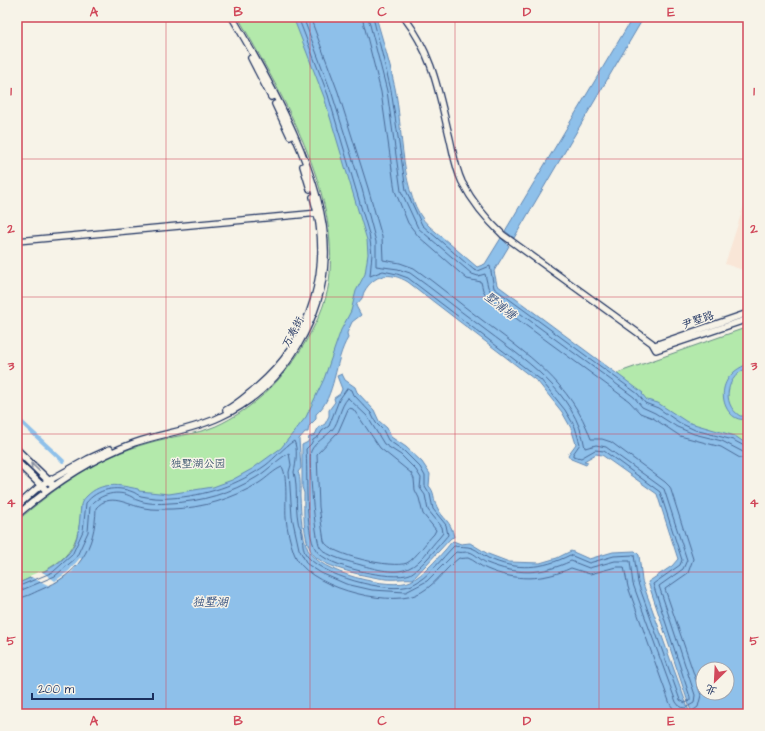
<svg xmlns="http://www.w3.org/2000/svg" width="765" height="731" font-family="'Architects Daughter','LXGW WenKai TC',sans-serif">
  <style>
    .built { fill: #f9e6d7 }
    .green { fill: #b3e9ab; stroke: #678c84 }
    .water { fill: #8ec0ea; stroke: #6086b2; fill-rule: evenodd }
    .pier { fill: #f7f3e8 }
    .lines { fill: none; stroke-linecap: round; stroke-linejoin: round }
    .shore { stroke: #496996; stroke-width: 1 }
    .canal { stroke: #8ec0ea; stroke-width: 4 }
    .tertiary-casing { stroke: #1b2f5e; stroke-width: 8 }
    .secondary-casing { stroke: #1b2f5e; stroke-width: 9 }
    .tertiary { stroke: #f7f3e8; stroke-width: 5.5 }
    .secondary { stroke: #f7f3e8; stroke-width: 6 }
    .oneway { stroke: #8991a3 }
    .grid { fill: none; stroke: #d1495b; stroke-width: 1; stroke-opacity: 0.55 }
    .labels { text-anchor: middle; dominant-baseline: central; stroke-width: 3; stroke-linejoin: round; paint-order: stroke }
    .street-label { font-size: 11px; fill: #1b2f5e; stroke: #f7f3e8 }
    .park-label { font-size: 11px; fill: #39546d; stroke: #f7f3e8 }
    .water-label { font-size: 12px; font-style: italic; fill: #385381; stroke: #f7f3e8 }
    .neatline { fill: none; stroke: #d1495b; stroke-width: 1.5 }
    .grid-label { font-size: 13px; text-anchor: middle; font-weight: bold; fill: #d1495b }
  </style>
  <rect width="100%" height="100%" fill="#f7f3e8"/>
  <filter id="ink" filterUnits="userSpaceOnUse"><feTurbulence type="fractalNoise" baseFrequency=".025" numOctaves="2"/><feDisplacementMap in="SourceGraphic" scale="8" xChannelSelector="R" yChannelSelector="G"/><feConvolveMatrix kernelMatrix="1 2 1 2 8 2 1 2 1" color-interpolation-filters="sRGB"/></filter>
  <g filter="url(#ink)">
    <path class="built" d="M748,193V283L743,270L725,264Z"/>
    <path class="green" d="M238,17H310L377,262L358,293L326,377L303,425L274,456L232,483L205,492L81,505C80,558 59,564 17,584V521C56,487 98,457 148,443C171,436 195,435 216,426C253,409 282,381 303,346C315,326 326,305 329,282C341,191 281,94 238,17Z
      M748,327V454L677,425L627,385L617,373Z"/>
    <path class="water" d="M293,17H376C383,41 390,64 395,88C403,126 400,199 429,226L477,267L485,264L501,238L509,246L494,271L497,285L643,393L642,394L647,400L658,403L687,422L735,436L748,445V714H692L648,582L672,566L678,559L657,494L602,455L596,454L584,461L588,462L586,465L571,459L568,455L576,444L571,428L562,412L538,382L408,282C390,271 374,274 364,292C363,294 363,297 362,298C360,302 357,302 356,306L361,315L352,322L347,333L348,338C334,360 336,398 316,414V419L309,426L308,432H305L299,439L301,468L298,472C301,479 300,488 300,496C301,513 301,534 308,550C318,572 391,591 411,581C424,574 435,561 445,550C448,547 449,544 453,541L461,544L470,543L488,554L509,562L540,563L557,558L571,551L589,559L613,552L635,551L639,555L642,581L690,714H17V584C36,575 55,569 69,553C80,539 79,523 81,506C81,502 84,499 87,496C102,481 119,485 138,489L139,491L169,494L213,487L232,480L252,469L281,448L306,417L324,379L341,330L351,311L356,291L365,274L368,254L367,240L324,97ZM703,669H727V693H703Z
      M633,17H644L514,238L505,231Z
      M748,364V368C727,375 720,403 740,416H748V418C727,428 705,380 748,364Z
      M342,374L345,380L355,387L357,392L374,410L379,421L387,428L391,437L406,447L422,462L430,474L429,486C435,492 433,499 437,507C443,520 451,520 454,537L451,538L413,579C406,578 395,580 386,579C369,577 322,568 312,553C302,536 304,511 304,493L302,487V445L308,442L309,437L315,435L318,428L325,424L329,416V410L335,402L334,398L340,394L342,389L337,376Z"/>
    <path class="pier" d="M80,558L82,559L72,572L50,586L29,576L41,571L55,581L69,571Z"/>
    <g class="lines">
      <path class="shore" d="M310,17L338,92L368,188L382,237L383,260L400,263L414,268C437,284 459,303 482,320C526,353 572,384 591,439H602L611,442L665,482L670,487L693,559L688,573L665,589L701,695L698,707L688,714
        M362,17L381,92L395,191L408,223L419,237L467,279L481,282L483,290L487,297L629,401L640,413L653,418L680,436L721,447L740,458L748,459
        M368,17L387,91L401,191L418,228L472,274L478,276L485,274L488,287L491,292L634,397L642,407L655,413L677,427L694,434L722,441L743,452L748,453
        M373,17L391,90L406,190L422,225L474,270L478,271L490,266L494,288L638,394L645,403L658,408L680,423L695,430L733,440L748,448
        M348,388L352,390L354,395L371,413L376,423L383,430L388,440L404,451L420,467L425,476V486L430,494L433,509L446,525L448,535C441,543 419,570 410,574C393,581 326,567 316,550C304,531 308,473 306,449L311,444L313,440L319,436L322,431L329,426L339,400Z
        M348,398L367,416L384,444L401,455L416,470L421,478L420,488L425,495L428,510L442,527L443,533L439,538C430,547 421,563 409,568C396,575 375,569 361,565C351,562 326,557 320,547C315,540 308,458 311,451C315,442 326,437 332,430C340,421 339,408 348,398Z
        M349,408L353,409L361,420L380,448L411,473L414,479L415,490L419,498L423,514L436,530L434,534C426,542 416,558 407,563C393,569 329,555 324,541L319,507L317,454L338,432Z
        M17,587L53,572L72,555L83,531L86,503C97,489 116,485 133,492C136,493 137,495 141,496C151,498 161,499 171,498C205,496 238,485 266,465C275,458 284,447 294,441C298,448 296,464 294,472C298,488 295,505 298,521C298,525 301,528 302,532C303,539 302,546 305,553C317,575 390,595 412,585C429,577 441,559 454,546C460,547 467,546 472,548C478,550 482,555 488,558C516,571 543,569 570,555L589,563L614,556L634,555L638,583L680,700L685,703L690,701V697L653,584L680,565L682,560L660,492L604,451L595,450L581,458L573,456V454L580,444L575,427L565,410L541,380L408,278L397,274L383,271L370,276L372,254L369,234L328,95L298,17
        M17,592L55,576L76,558L88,532L90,506C100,494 118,489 132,497C134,498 135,500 137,500C147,504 159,504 170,503C201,502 231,493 257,477C268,470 278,459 289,453L291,465L289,472L292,517L299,549L307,564L321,573L346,584L372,590L406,592L427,581L456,552C461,553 464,552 469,552C475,553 481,561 487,563C517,575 541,575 571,561L589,568L615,561H630L633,584L676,702L680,707L685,708L694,703L695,695L659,586L683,569L687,560L664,489L606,447L596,445L585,448C576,391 522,358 479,325C456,308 434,290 410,273L398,269L376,266V242L362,189L332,94L303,17
        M17,598C25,598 33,593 40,590C79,574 95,549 96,508C110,492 127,505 144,508C153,510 163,509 172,509C203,508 232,499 259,483C267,478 274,470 282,467C288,476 285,506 286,518C287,529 290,542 294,553C304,586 386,607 415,595C434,588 443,570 459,558C461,559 465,558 468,558C474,560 481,567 487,569C515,581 543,581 571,568L590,574L616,567H624L628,587L670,704L675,711L682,714"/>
      <path class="canal" d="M17,418L63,461"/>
      <defs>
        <path id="tertiary" d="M404,17C433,55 438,90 449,135C453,151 455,167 462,182C473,203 486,219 503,235L652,343L656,350L748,319
          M251,58L271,97
          M275,104L290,136
          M303,166L310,189
          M17,241L319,213
          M655,345L748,313
          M226,410C238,404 247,395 257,387C312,340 334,266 313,197
          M17,506L41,485L88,459L110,449
          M17,515C52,485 90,459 134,443C163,433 193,430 220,417C253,402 280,376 298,345C314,318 324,288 325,257C328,183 269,80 232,17"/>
        <path id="secondary" d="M17,450L53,485
          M17,462L46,490"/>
      </defs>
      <use href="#tertiary" class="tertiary-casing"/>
      <use href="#secondary" class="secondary-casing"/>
      <use href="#tertiary" class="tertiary"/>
      <use href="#secondary" class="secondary"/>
    </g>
    <defs><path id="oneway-shaft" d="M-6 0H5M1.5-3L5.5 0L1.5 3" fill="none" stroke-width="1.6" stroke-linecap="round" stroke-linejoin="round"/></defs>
    <use class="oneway" href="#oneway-shaft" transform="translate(35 467) rotate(-136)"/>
  </g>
  <path class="grid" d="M166,17V714M310,17V714M455,17V714M599,17V714M17,159H748M17,297H748M17,434H748M17,572H748"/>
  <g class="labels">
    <g class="street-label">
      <text transform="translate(698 320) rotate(-19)">尹墅路</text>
      <text transform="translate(293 332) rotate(-62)">万寿街</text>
    </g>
    <g class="park-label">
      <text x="198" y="463">独墅湖公园</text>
    </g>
    <g class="water-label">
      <text transform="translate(500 306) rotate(38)">墅浦塘</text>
      <text x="210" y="602">独墅湖</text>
    </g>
  </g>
  <rect width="765" height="731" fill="none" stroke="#f7f3e8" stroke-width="44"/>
  <g transform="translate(715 681) rotate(204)"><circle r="19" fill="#f7f3e8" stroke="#9fa5b1"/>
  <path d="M0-3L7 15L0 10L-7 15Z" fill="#d1495b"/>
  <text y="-6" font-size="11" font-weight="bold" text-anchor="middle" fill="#1b2f5e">北</text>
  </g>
  <path d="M32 693v6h121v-6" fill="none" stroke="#1b2f5e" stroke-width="2"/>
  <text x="38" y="693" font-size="12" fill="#1b2f5e" stroke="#f7f3e8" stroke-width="3" paint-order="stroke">200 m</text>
  <rect x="22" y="22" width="721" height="687" class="neatline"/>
  <g class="grid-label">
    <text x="94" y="16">A</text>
    <text x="238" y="16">B</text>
    <text x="382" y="16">C</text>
    <text x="527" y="16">D</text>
    <text x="671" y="16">E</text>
    <text x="11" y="95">1</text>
    <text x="754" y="95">1</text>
    <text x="11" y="233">2</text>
    <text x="754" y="233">2</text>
    <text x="11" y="370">3</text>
    <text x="754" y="370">3</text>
    <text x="11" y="507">4</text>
    <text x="754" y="507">4</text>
    <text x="11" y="645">5</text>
    <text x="754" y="645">5</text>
    <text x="94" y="725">A</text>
    <text x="238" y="725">B</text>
    <text x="382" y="725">C</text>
    <text x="527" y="725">D</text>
    <text x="671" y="725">E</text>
  </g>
</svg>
